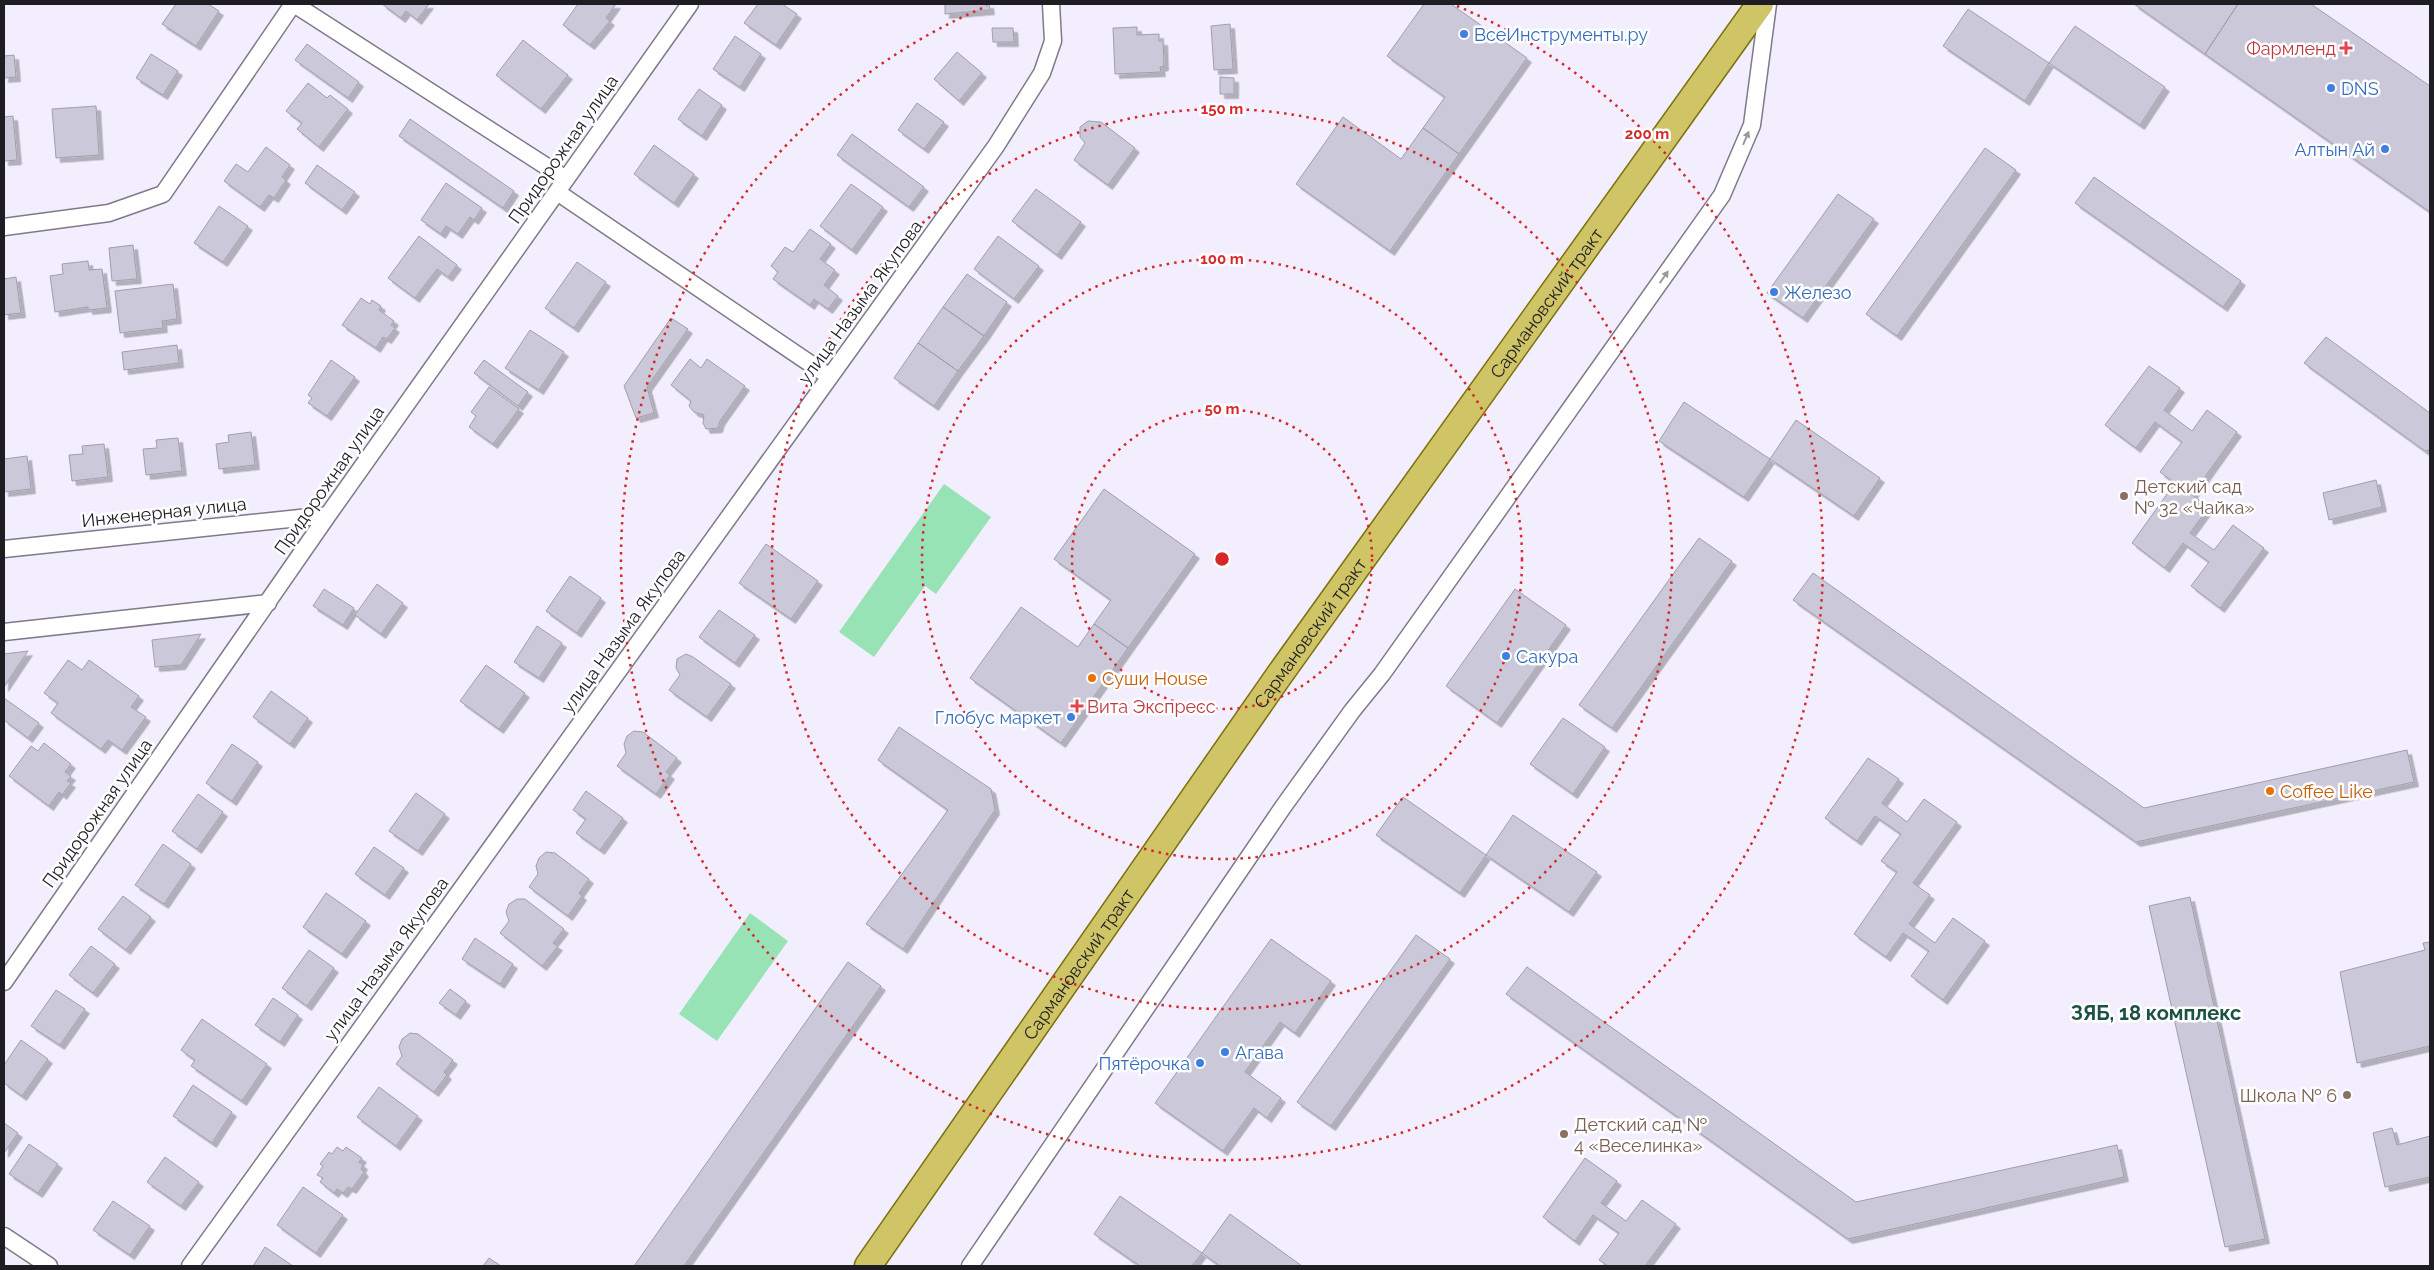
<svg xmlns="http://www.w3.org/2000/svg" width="2434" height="1270" font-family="Raleway,sans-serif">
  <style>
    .green { fill: #98e3b5 }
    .building { fill: #cbc9d9; stroke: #a09ead; filter: url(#shadow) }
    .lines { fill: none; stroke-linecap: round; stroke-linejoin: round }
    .minor-casing { stroke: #7e7a88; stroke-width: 19 }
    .primary-casing { stroke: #7c700c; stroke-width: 29 }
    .minor { stroke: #fff; stroke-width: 16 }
    .primary { stroke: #cfc466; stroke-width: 26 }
    .oneway { fill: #9a999c }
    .ring { fill: none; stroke: #d62828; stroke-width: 2.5; stroke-dasharray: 2.5 5 }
    .shop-dot { fill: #3f7fe0; stroke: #fefefe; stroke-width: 2 }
    .health-dot { fill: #e0444e; stroke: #fefefe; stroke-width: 2 }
    .education-dot { fill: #8d6e63; stroke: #fefefe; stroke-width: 2 }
    .food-dot { fill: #e8710a; stroke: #fefefe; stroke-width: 2 }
    .labels { text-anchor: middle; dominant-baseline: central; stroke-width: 5; stroke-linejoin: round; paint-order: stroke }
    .shop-label { font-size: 18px; fill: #366cbe; stroke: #fefefe; text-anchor: start }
    .health-label { font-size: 18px; fill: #be3a42; stroke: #fefefe; text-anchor: end }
    .street-label { font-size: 18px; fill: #1e1d23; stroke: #fefefe }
    .education-label { font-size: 18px; fill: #785e54; stroke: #fefefe; text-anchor: start }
    .food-label { font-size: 18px; fill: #c56008; stroke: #fefefe; text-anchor: start }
    .quarter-label { font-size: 20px; font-weight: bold; fill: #1d5143; stroke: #fefefe }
    .centre { fill: #d62828; stroke: #fefefe; stroke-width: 2.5 }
    .ring-label { font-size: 15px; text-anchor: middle; font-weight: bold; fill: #d62828; stroke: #fefefe; stroke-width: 5; stroke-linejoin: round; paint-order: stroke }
  </style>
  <defs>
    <filter id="shadow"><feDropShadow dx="4.5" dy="4.5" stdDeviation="0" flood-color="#0004"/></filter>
  </defs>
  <rect width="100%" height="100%" fill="#f2eefe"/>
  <path class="green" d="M944,484L991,517L936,594L925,586L874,657L839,632Z
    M750,913L788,941L717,1041L679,1014Z"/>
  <path class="building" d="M176,4H208L219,11L196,46L162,24Z
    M382,4H429L417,20L406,11L401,18Z
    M578,4H616L606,18L610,21L590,45L563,25Z
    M758,4H782L797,14L776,45L744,23Z
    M945,4H989L990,10L945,14Z
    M1424,4H1451L1527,58L1459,154L1423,128L1445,97L1387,56Z
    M2134,4H2238L2205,54Z
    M2238,4H2311L2430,86V212L2205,54Z
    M1968,9L2049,63L2025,101L1943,46Z
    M1230,24L1233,69L1214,70L1211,26Z
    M2075,26L2165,87L2140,125L2049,63Z
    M1137,27V35L1159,34V41H1163L1164,66L1160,67L1161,72L1115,74L1113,28Z
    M992,28H1013L1014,42H993Z
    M735,36L761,54L740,87L713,69Z
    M523,40L568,75L541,109L496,75Z
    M307,44L359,82L348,98L295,60Z
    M957,52L982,73L959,101L934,79Z
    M151,54L178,71L163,95L136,78Z
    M14,55L16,77L4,78V56Z
    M1220,77L1234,78V94H1220Z
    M308,83L327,98L330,95L348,109L319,147L297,129L302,123L286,111Z
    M699,89L722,105L702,136L678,119Z
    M917,103L944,122L924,149L898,130Z
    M96,106L99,155L56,158L52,109Z
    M13,116L17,160L4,161V117Z
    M1343,117L1401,159L1423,128L1459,154L1390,251L1296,184Z
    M410,119L514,191L503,208L399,136Z
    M1088,121L1101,122L1135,148L1108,185L1074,160L1085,143L1080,137V127Z
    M852,134L924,187L909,207L837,155Z
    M654,145L694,174L674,203L634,174Z
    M266,147L290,165L282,177L286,180L274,198L269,195L260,207L224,181L236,164L248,172Z
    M1985,148L2016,170L1897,336L1866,314Z
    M317,165L355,192L342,210L305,183Z
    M2094,177L2241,281L2223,307L2075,203Z
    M446,183L482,208L474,220L470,217L458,234L446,226L441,234L421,220Z
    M851,184L883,207L852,250L820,226Z
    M1036,189L1081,222L1057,255L1012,221Z
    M1838,194L1874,219L1803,318L1767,293Z
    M219,206L248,226L223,262L194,243Z
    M810,229L831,244L820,259L835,270L824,285L838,296L828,309L814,299L810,305L773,279L778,272L771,266L785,247L793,252Z
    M419,236L457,265L448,277L437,269L415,298L388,278Z
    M998,236L1039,266L1014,299L974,269Z
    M133,245L137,279L112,281L109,248Z
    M88,261L89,270L102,269L107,308L88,310V307L55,312L50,276L63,274L62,264Z
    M577,262L606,282L574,328L545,308Z
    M967,274L1007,302L984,336L943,307Z
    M16,277L21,313L4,315V279Z
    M173,284L177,319L162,321L163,328L120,333L115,291Z
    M361,298L370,304L372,300L381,306L379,310L394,321L391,325L395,328L387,339L383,337L376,348L342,325Z
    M943,307L984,336L958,371L918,343Z
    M671,318L688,329L647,387L654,413L636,418L624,386Z
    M530,330L564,352L539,390L505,368Z
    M2326,337L2430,413V450L2425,451L2304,363Z
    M918,343L958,371L934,406L894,378Z
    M177,345L179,363L124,370L122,352Z
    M690,359L701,368L707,359L745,386L720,421L718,428L706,429L703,423L704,415L694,412L689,406L691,401L671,385Z
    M331,360L355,377L327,416L308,403L312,398L308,395Z
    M484,360L528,392L518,406L474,373Z
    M2149,366L2180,388L2164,410L2192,431L2207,410L2237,432L2192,495L2209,507L2190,533L2214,550L2233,525L2264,548L2220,608L2191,586L2209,562L2183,543L2165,568L2132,543L2175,483L2160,472L2182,442L2155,422L2136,448L2105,425Z
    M489,387L519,409L493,444L469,427L476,416L471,412Z
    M1684,402L1770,459L1744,497L1659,441Z
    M1796,420L1880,478L1854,516L1770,459Z
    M251,432L255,465L219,469L216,444L229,442L228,435Z
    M178,438L182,471L146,475L143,449L157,448L156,440Z
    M104,444L108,477L72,481L69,455L83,454L82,446Z
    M27,456L31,489L4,492V459Z
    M2376,480L2382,507L2329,520L2323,493Z
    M1104,489L1195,554L1128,648L1094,624L1111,600L1054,559Z
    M1699,538L1732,561L1612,728L1579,705Z
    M766,544L818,581L791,619L739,583Z
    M1813,573L2144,808L2407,750L2414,782L2136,842L1793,600Z
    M570,576L601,598L577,633L546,611Z
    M377,584L403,603L381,634L355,615Z
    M324,589L354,608L343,625L313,606Z
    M1515,589L1566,625L1497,723L1446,686Z
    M1021,607L1078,647L1094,624L1128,648L1061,743L970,678Z
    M719,610L755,635L735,663L699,637Z
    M537,626L562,643L539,678L514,662Z
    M201,634L181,665L155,667L152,640Z
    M28,651L4,687V654Z
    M686,654L693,657L731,684L707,717L669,690L680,675L676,668L677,659Z
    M68,660L82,670L89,660L139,696L131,707L146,717L122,750L108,740L101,749L51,713L58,703L44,693Z
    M486,665L525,693L499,729L460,701Z
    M271,691L308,718L290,744L253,717Z
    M4,698L39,723L28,738L4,720Z
    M1563,718L1605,747L1573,794L1530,764Z
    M899,727L991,789L995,810L903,949L866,924L948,810L878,760Z
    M634,731L643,732L677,758L666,772L670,775L656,794L617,766L626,753L624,744L627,736Z
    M44,743L71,764L65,772L71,776L67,781L71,783L62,795L59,792L49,806L9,776L31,746L38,751Z
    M232,744L258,762L232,801L206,783Z
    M1868,758L1899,779L1882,803L1907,822L1924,799L1957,822L1913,883L1930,895L1909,924L1935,943L1953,918L1985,941L1943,1000L1911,976L1929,951L1903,933L1886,957L1854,934L1897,872L1881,861L1901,834L1875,816L1857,841L1825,818Z
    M586,791L623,818L600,850L576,833L586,819L573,810Z
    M416,793L445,814L418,851L389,831Z
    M198,794L223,812L197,849L172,831Z
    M1403,797L1486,855L1460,893L1376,835Z
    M1513,815L1597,872L1569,912L1486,855Z
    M163,844L191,864L164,904L135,885Z
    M374,847L404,868L385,895L355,874Z
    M546,852L555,853L589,879L579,893L582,896L568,916L529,887L538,874L536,866L539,858Z
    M326,893L366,921L342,954L303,927Z
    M123,896L151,917L126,950L98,929Z
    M2190,897L2265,1239L2225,1247L2149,906Z
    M517,899H525L564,929L553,943L558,946L542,966L500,933L509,921L506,912L509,904Z
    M1416,935L1450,959L1331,1126L1297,1102Z
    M475,938L513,964L500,984L462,959Z
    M1271,939L1331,981L1295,1033L1280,1022L1245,1072L1281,1098L1267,1118L1254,1108L1223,1151L1155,1103Z
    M2430,942V1046L2357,1063L2340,972L2425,950L2423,943Z
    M91,946L115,964L93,993L69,975Z
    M309,950L334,968L307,1006L282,988Z
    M848,962L881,986L684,1266H634Z
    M1527,967L1856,1202L2117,1145L2124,1177L1848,1239L1506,994Z
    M450,989L466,1001L456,1015L439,1003Z
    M56,990L85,1009L60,1045L31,1026Z
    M273,998L298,1015L280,1042L255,1025Z
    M202,1019L267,1064L242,1101L191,1066L195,1060L181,1050Z
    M410,1033L418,1034L453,1060L444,1072L447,1075L434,1092L396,1064L402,1056L399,1047L402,1039Z
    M21,1040L48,1059L22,1096L4,1083V1065Z
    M193,1085L232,1112L212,1143L173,1116Z
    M379,1087L418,1116L396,1146L357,1117Z
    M4,1123L18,1133L4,1153Z
    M2392,1128L2397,1145L2430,1136V1177L2385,1187L2373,1133Z
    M29,1144L58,1164L38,1193L9,1174Z
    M337,1147L343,1151L346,1147L362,1158L359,1162L363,1165L361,1169L364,1172L352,1189L348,1187L343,1193L337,1189L334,1193L320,1182L323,1178L317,1175L323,1166L320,1164L329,1152L332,1154Z
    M165,1157L199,1182L181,1206L147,1182Z
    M1585,1158L1617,1181L1601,1203L1626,1221L1642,1200L1676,1224L1645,1266H1608L1599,1260L1619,1233L1593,1215L1575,1241L1543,1217Z
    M303,1187L343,1215L316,1253L277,1225Z
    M1120,1196L1202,1253L1192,1266H1140L1094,1234Z
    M113,1201L150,1226L130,1255L93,1230Z
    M1230,1214L1302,1266H1220L1202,1253Z
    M265,1247L293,1266H253Z
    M489,1258L501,1266H483Z"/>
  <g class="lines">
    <defs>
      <path id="minor" d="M294,4L566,179
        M557,192L830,377
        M4,227L109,213L163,194L293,4
        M4,549L328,515
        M4,632L268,603
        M4,982L328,515L690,4
        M4,1236L49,1266
        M190,1266L996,146L1042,73L1053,41L1051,4
        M970,1266L1283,807L1352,711L1382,674L1722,195L1752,125L1768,4"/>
      <g id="primary">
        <path id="s1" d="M868,1266L1280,674L1760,4"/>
      </g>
    </defs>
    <use href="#minor" class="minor-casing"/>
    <use href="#primary" class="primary-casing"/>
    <use href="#minor" class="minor"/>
    <use href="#primary" class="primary"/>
  </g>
  <defs><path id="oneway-solid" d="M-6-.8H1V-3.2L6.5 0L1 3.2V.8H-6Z" transform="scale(1.25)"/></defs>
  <g class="oneway">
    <use href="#oneway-solid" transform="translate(1746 138) rotate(-67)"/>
    <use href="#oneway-solid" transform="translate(1664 277) rotate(-55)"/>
  </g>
  <g class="ring">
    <circle cx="1222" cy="559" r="150"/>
    <circle cx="1222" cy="559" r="300"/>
    <circle cx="1222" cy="559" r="450"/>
    <path d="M1457 6A601 601 0 1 1 987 6"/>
  </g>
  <g class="shop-dot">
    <circle cx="1464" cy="34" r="5"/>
    <circle cx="2331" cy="88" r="5"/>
    <circle cx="2385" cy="149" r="5"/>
    <circle cx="1774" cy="292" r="5"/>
    <circle cx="1506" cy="656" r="5"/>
    <circle cx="1071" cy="717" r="5"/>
    <circle cx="1225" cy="1052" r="5"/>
    <circle cx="1200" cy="1063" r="5"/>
  </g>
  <g class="health-dot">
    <path d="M2343.5 40.5h5v5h5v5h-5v5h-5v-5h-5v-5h5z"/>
    <path d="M1074.5 698.5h5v5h5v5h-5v5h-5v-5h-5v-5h5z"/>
  </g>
  <g class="education-dot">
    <circle cx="2124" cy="496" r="5"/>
    <circle cx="2347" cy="1095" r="5"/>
    <circle cx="1564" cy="1134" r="5"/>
  </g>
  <g class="food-dot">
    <circle cx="1092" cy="678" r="5"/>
    <circle cx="2270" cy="791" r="5"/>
  </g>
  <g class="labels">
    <g class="shop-label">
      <text x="1474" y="34">ВсеИнструменты.ру</text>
      <text x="2341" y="88">DNS</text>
      <text x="2375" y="149" text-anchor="end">Алтын Ай</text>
      <text x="1784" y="292">Железо</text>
      <text x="1516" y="656">Сакура</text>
      <text x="1061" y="717" text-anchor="end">Глобус маркет</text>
      <text x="1235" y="1052">Агава</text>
      <text x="1190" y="1063" text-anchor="end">Пятёрочка</text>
    </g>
    <g class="health-label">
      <text x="2336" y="48">Фармленд</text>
      <text x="1087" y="706" text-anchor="start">Вита Экспресс</text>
    </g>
    <g class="street-label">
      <text transform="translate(563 149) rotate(-55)">Придорожная улица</text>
      <text transform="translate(860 302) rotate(-54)">улица Назыма Якупова</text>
      <text stroke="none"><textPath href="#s1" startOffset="1178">Сармановский тракт</textPath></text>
      <text transform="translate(329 480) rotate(-55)">Придорожная улица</text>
      <text transform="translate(164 512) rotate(-6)">Инженерная улица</text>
      <text transform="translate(623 631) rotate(-54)">улица Назыма Якупова</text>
      <text stroke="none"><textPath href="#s1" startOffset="772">Сармановский тракт</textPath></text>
      <text transform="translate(97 813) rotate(-55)">Придорожная улица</text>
      <text transform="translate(386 959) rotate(-54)">улица Назыма Якупова</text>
      <text stroke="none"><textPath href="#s1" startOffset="368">Сармановский тракт</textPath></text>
    </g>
    <g class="education-label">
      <text x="2134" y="486">Детский сад<tspan x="2134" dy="21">№ 32 «Чайка»</tspan></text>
      <text x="2337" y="1095" text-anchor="end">Школа № 6</text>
      <text x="1574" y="1124">Детский сад №<tspan x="1574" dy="21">4 «Веселинка»</tspan></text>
    </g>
    <g class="food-label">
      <text x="1102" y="678">Суши House</text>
      <text x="2280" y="791">Coffee Like</text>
    </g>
    <g class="quarter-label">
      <text x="2156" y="1013">ЗЯБ, 18 комплекс</text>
    </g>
  </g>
  <circle cx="1222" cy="559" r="8" class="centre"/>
  <g class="ring-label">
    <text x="1222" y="114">150 m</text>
    <text x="1647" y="139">200 m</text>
    <text x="1222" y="264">100 m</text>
    <text x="1222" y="414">50 m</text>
  </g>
  <rect width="2434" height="1270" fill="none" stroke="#1e1d23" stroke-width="10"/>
</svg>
